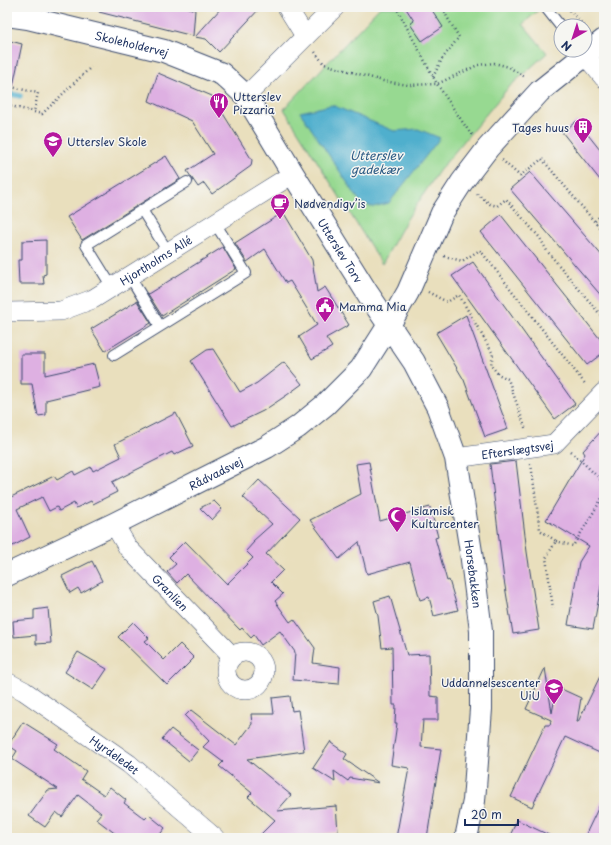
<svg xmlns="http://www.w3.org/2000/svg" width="611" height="845" font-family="'Playpen Sans',sans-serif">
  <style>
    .green { fill: #97d991; stroke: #598478 }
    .water { fill: #4fafcd; stroke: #356f96 }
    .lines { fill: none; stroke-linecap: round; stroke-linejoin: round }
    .stream { stroke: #4fafcd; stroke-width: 5.5 }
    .building { fill: #deb0e2 }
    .service-casing { stroke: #3a496c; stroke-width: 12 }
    .minor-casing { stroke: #3a496c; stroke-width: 20 }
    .tertiary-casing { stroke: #3a496c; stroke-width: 24 }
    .path { stroke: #3a496c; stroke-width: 2.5; stroke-dasharray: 1 3; stroke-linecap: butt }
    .service { stroke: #fff; stroke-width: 10 }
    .minor { stroke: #fff; stroke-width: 19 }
    .tertiary { stroke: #fff; stroke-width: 22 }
    .labels { text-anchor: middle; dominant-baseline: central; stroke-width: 3; stroke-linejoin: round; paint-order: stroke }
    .street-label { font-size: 11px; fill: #1b2f5e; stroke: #f6f6f2 }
    .poi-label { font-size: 11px; fill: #1b2f5e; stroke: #f6f6f2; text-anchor: start }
    .water-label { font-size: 12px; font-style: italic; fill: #2d5c85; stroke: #f6f6f2 }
  </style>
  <rect width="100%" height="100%" fill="#f6f6f2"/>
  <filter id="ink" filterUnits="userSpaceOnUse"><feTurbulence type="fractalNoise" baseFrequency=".025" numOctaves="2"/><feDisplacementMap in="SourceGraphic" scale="8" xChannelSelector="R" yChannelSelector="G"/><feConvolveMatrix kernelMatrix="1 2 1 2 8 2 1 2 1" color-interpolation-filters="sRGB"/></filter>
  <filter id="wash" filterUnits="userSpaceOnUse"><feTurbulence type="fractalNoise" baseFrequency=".012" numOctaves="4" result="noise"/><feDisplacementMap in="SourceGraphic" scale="16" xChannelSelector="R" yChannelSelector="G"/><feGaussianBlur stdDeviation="0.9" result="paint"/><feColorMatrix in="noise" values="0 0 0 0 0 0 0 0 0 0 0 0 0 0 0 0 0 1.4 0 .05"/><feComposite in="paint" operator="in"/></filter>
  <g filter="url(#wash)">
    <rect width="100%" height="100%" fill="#e9dfbd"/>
    <path class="green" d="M380,7H542L523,24L547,53L508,88L439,171L407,219L382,264L284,109Z"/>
    <path class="water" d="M332,105L394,131L418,129L440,138L389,203L373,207L361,203L300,112Z"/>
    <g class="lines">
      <path class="stream" d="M7,93L20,96"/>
    </g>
    <g id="blocks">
      <path class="building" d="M100,7H185L195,10L193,36L99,12Z
        M222,7H261L219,52L206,39L195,37Z
        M405,7H430L443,27L422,41L410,24L414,21Z
        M7,40L22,44L13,86L7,85Z
        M158,73L212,96L252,160L251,166L212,194L204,183L198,187L187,171L213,154L192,121L149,101Z
        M577,121L604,155V185L562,132Z
        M166,156L180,179L82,240L67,217Z
        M530,172L604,258V299L510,189Z
        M279,215H285L312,260L317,292L325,287L349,325L326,338L332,347L312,359L299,337L317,325L290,281L286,283L265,249L247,262L235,243Z
        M501,215L604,344V352L587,365L481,232Z
        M46,240V274L43,275L44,284H19L18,260H22V241Z
        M223,247L236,269L162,316L148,294Z
        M473,262L575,404L555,419L452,276Z
        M137,301L151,323L105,351L91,329Z
        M466,315L508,429L485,437L464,380L436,333Z
        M213,349L240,392L257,383L284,362L302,384L287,395L263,411L232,426L191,361L207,350Z
        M21,354H45V375L94,364L100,387L46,400V415L38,416L32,384H21Z
        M176,413L193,446L174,455L172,452L112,482L117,492L93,504L91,501L76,508L74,503L59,511L57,507L49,511L42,497L17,509L30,537L7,549V488L11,497L54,476L57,480L73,471L75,475L91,467L93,471L121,457L115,444Z
        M604,428V570L593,629L568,625L579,562L589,546L546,520L585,454L583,451Z
        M516,461L527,552L539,630L513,634L504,580L490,464Z
        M369,462L380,521L430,507L438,537L435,538L447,581L449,580L458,610L434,616L429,597L420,600L410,562L367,574L359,542L339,559L310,520L361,494L356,464Z
        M259,480L300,518L266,554L283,570L271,582L283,594L275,601L290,622L294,619L315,648L313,663L340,667L339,684L293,680L295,652L280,631L261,645L254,635L251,638L242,628L240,630L186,574L177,583L167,572L176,564L169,557L185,541L227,584L253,558L246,551L254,542L253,541L272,524L243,497Z
        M214,501L222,509L212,520L200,508Z
        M92,561L102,581L81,593L78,588L70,593L62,576Z
        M390,596L407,655L429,654L430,696L438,697V720H423L421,747L441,749L427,838H396L409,768L391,765L397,723H395L396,705H393L392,647L382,648L378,616L374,601Z
        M48,608L51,643L36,644V635L14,637L13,621L34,619V610Z
        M133,622L149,638L145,641L164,660L180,644L194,658L167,685L118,637Z
        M78,652L107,669L93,690L65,672Z
        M545,668L552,713L557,687L581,698L577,722H578L604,668V755L565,737L532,807L511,797L545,725H550L551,720L526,709Z
        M290,696L292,711L298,710L304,751L247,759L291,795L277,811L336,806L338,832L284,838H257L275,820L248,797L252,793L219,766L223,762L203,747L209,741L185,716L191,710L236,745L252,724L251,714H274L272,698Z
        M23,722L58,744L54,749L86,771L81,779L104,795L110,787L126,800L124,803L145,819L149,815L165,828L157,838H121L96,819L101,813L78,795L62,817L56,812L45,827L29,816L48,790L58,789L12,759L17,751L8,745Z
        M171,729L198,750L189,761L162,739Z
        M331,741V743L347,754L344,759L379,783L350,778L348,781L334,771L335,782L313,768Z
        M604,796V838H584Z
        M517,820L555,838H509Z"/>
    </g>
  </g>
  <g filter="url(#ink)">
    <use href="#blocks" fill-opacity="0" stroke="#3a496c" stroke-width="1"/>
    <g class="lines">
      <defs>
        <path id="service" d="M546,8L561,27
          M142,210L168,252
          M130,277L160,326
          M112,287L86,245L187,182
          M114,355L246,273L215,223"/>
        <g id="minor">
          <path d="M287,7L305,36"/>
          <path d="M585,55L604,78"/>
          <path d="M246,96L335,7"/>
          <path id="s1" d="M7,312L61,311L93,299L293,174"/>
          <path id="s2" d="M456,458L554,444L604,392"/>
          <path id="s3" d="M114,524L128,548L232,656"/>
          <circle cx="245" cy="671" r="19"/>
          <path id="s4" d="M7,682L24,691L129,764L215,838"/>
        </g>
        <g id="tertiary">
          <path id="s5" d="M7,15L28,18L164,51L222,74L246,96L293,174L368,294L414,362L438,408L456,458L471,552L481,631V709L474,801L466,838"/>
          <path id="s6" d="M7,575L114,524L267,447L298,427L325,405L361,369L389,325L408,292L442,213L462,182L488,148L540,91L604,40"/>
        </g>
      </defs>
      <use href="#service" class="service-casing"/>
      <use href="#minor" class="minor-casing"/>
      <use href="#tertiary" class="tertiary-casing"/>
      <path class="path" d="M204,7L207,8L208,7
        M396,7L437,84L470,133L474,136
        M567,7L584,26
        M315,52L324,64L383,81L408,85L437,84L478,65L494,63L509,67L525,77
        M433,77L442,59L459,37L447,17L443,7
        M7,86L38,93L34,112
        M7,105L42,114L91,67
        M502,160L520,176L542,159L604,233
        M477,194L490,204L497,206L506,199L540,238L547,251L604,319
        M595,221L604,212
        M444,256L462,261L480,250L586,385
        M428,292L447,302L459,295L493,354L491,365L498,374L508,379L526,430
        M571,451L604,483
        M531,464L540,530L556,541L546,558L553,608
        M556,541L573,546L604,495"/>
      <use href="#service" class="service"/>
      <use href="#minor" class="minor"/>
      <use href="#tertiary" class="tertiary"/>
    </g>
  </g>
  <defs>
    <symbol id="restaurant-pin" viewBox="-11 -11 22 30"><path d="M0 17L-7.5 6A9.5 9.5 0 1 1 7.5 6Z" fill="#b5179e" stroke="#f6f6f2"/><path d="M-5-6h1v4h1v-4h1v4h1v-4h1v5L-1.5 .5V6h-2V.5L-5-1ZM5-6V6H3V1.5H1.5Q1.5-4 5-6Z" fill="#fff"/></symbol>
    <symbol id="building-pin" viewBox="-11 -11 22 30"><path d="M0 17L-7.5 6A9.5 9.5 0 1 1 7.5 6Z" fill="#b5179e" stroke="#f6f6f2"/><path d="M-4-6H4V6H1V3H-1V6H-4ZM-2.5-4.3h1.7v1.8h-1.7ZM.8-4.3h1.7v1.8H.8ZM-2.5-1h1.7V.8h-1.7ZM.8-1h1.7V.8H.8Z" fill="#fff"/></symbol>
    <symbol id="school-pin" viewBox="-11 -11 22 30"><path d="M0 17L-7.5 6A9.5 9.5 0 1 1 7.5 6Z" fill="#b5179e" stroke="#f6f6f2"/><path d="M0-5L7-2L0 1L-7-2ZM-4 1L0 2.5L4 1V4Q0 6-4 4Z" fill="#fff"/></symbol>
    <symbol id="cafe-pin" viewBox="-11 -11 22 30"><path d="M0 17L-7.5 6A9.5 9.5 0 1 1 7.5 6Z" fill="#b5179e" stroke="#f6f6f2"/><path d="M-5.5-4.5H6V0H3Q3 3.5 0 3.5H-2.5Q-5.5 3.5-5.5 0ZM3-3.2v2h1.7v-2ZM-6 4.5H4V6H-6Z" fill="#fff"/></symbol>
    <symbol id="civic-pin" viewBox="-11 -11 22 30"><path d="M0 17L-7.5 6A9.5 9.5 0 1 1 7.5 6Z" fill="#b5179e" stroke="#f6f6f2"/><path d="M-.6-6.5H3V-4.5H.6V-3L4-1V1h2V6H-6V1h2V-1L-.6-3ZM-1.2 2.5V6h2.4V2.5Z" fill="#fff"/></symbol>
    <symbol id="mosque-pin" viewBox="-11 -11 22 30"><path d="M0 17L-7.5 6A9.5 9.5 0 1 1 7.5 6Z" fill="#b5179e" stroke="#f6f6f2"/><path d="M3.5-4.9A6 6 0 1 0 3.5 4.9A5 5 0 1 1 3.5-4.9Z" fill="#fff"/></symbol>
  </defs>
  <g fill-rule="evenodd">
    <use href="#restaurant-pin" x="208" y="91" width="22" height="30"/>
    <use href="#building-pin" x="572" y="116" width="22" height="30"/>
    <use href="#school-pin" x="42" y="130" width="22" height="30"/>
    <use href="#cafe-pin" x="269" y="192" width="22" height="30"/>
    <use href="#civic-pin" x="314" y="295" width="22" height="30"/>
    <use href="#mosque-pin" x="386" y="505" width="22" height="30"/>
    <use href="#school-pin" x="543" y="677" width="22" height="30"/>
  </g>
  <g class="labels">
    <g class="street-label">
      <text stroke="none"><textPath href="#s5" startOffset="128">Skoleholdervej</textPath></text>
      <text stroke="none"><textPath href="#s5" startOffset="437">Utterslev Torv</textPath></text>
      <text stroke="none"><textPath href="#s1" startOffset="162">Hjortholms Allé</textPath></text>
      <text stroke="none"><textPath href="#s2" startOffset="62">Efterslægtsvej</textPath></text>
      <text stroke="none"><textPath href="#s6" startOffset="232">Rådvadsvej</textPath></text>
      <text stroke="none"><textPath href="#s5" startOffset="793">Horsebakken</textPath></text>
      <text stroke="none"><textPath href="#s3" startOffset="89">Granlien</textPath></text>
      <text stroke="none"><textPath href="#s4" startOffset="130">Hyrdeledet</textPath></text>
    </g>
    <g class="poi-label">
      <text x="233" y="96">Utterslev<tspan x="233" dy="13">Pizzaria</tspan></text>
      <text x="569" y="127" text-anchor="end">Tages huus</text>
      <text x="67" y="141">Utterslev Skole</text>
      <text x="294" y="203">Nødvendigv’is</text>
      <text x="339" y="306">Mamma Mia</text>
      <text x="411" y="510">Islamisk<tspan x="411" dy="13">Kulturcenter</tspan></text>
      <text x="540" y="682" text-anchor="end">Uddannelsescenter<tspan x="540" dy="13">UiU</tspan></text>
    </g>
    <g class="water-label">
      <text x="376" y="155">Utterslev<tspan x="376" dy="14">gadekær</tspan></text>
    </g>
  </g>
  <rect width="611" height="845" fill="none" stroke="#f6f6f2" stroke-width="24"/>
  <g transform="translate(573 38) rotate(219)"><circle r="19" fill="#f6f6f2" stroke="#9ea6b7"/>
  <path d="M0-3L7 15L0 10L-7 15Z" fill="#b5179e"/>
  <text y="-6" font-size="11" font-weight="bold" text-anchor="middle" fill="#1b2f5e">N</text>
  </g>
  <path d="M465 819v6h53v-6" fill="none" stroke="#1b2f5e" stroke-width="2"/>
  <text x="471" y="819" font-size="12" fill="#1b2f5e" stroke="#f6f6f2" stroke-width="3" paint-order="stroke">20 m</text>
</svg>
